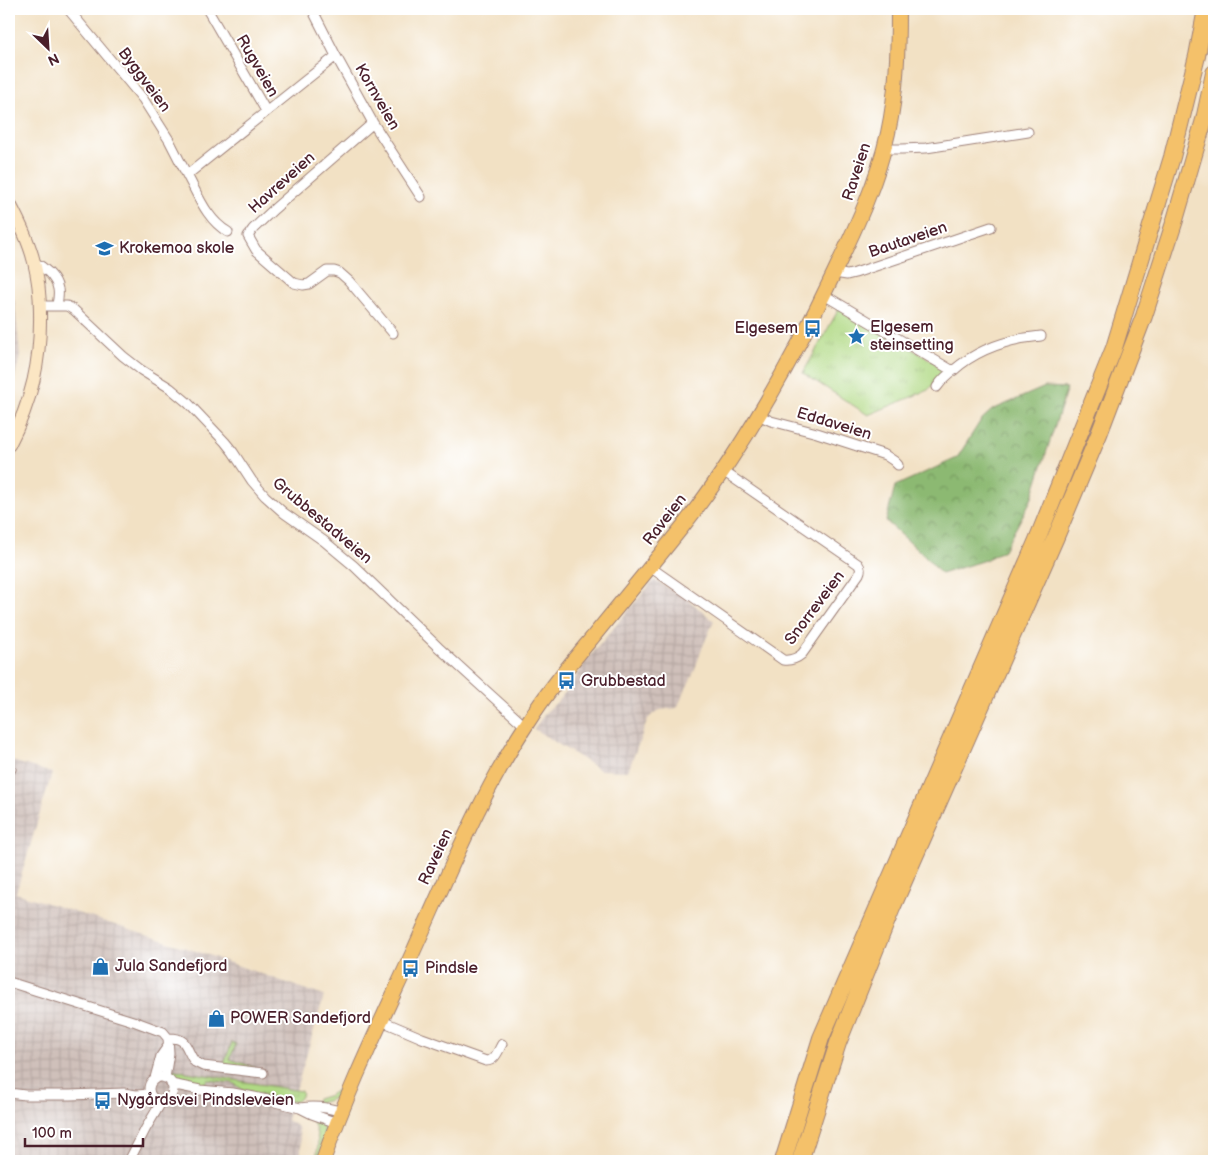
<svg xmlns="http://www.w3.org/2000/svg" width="1223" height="1170" font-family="'Balsamiq Sans',sans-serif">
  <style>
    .industrial { fill: url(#industrial-grid) }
    .grass { fill: url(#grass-tufts); stroke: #7d7c58 }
    .forest { fill: url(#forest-crowns); stroke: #6b6c4e }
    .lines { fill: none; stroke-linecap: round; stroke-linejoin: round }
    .street-casing { stroke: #9e8078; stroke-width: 11 }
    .secondary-casing { stroke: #9e8078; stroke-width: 14 }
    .primary-casing { stroke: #9e8078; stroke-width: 16 }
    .highway-casing { stroke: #9e8078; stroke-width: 18 }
    .street { stroke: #fff; stroke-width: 9 }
    .secondary { stroke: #fbe6c3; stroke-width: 12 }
    .primary { stroke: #f4c16a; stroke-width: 14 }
    .highway { stroke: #f4c16a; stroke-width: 16 }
    .labels { text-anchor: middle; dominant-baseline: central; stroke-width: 4; stroke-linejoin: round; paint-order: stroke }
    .street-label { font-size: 16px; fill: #4a1f2b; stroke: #fff }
    .poi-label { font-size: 16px; fill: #4a1f2b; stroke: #fff; text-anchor: start }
  </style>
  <defs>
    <pattern id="industrial-grid" width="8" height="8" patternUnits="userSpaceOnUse" patternTransform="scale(1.25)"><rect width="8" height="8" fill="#cfc0ba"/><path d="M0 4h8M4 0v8" fill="none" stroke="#b3a5a0"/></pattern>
    <pattern id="grass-tufts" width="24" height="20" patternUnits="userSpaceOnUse" patternTransform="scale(1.25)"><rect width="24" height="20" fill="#b0d984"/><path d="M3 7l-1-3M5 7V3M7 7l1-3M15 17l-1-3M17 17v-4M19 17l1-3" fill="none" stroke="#99ba72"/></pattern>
    <pattern id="forest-crowns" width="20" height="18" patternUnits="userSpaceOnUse" patternTransform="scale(1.25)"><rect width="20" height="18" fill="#8cb972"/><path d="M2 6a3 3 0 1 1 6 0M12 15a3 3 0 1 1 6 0" fill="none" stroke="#74965e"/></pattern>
  </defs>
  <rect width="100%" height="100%" fill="#fff"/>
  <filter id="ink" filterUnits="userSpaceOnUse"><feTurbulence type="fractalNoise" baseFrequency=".02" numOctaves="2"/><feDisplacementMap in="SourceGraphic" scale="10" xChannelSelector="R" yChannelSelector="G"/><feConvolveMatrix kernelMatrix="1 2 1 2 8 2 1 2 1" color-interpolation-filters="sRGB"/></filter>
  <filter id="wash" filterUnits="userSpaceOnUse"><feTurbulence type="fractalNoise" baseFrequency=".0096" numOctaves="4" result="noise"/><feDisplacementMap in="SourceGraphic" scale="20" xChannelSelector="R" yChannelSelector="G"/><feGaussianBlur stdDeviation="1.12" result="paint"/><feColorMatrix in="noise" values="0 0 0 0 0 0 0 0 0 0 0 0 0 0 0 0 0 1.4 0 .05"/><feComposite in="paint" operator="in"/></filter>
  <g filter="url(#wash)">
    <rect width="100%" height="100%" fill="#f2e1c4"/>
    <path class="industrial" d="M9,277L15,304L20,356L9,400Z
      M654,580L686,598L714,621L703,646L694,672L677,708L660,710L653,714L648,719L628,771L600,770L534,729L546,712L555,704L570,687L586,661Z
      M9,760L52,773L16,893L208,955L324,996L287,1120L298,1127L301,1145V1161H9Z"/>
    <path class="grass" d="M840,307L939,365L942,371L941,377L928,390L868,415L803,373Z
      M232,1042L236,1044L230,1059L255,1068V1069C241,1070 204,1067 195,1056V1054L224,1064Z
      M355,1065C345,1089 344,1099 316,1103L317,1099L330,1095L337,1090Z
      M169,1069L301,1091C303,1095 299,1101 294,1102L243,1090L233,1083L208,1080L203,1085L181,1083C174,1081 170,1076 169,1069Z
      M313,1118C332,1125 322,1147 317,1161H316V1160C317,1151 319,1143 317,1135C316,1129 313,1124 313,1118Z"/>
    <path class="forest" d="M1045,387L1067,388L1031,500L1004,550L985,560L941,574L926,557L886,521L895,486L957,458L981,420L992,410Z"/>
  </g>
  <g filter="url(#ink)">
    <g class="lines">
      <defs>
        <path id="street" d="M68,9L143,99L169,140L187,175
          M207,9L266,111
          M312,9L336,56L373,123L421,197
          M373,123L274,209L253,229L248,236L256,250L294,283L303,285L309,284L327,271H334L340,273L349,281L393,333
          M884,149H902L926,148L1028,132
          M228,232C207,220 198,195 187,175L336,56
          M34,262C44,267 56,277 58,289C59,294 58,300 57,305
          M834,273L847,275L855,273L991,227
          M824,295L953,371
          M40,306H67L74,310L123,356L141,370L170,388L188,403L225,442L233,452L252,481L265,496L284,513L324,541L354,566L438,647L525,726
          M937,387C942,380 947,375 954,370C979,348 1008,339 1041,336
          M758,415L771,421L817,433L885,455L894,461L898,465
          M650,567L783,660C791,661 796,659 802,654L859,574C861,570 861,568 858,564L723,471
          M9,768L11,769
          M9,982L136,1022L163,1032L168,1038L169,1053L165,1078
          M382,1021L422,1038L486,1061C495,1061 498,1051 502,1044
          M168,1038C189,1037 185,1050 195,1062C197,1063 201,1065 203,1066L263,1073
          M149 1089a12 12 0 1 1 24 0a12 12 0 1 1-24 0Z
          M155,1078L161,1056L168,1046
          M171,1084L200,1090L233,1093L254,1097L300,1108L312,1114L337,1123
          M9,1093L25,1095H70L124,1093L136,1095L150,1094
          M300,1108C314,1106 328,1107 342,1112
          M129,1161L146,1128L162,1101"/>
        <path id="secondary" d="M9,202C19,221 29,241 34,262C38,278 40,295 40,312C41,361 32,401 9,445"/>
        <path id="primary" d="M323,1161C348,1089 382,1020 414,950C449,873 481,793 528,722C547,692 569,665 592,638C622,601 653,564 683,526C743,449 792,362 834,273C856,227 877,183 888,133C897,91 898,51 898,9"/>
        <path id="highway" d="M783,1161L821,1038L1037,540L1114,348L1172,157L1197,56L1206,9
          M800,1161L838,1043L892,908L1055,539L1099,434L1144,316L1175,220L1204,120L1214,73"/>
      </defs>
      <use href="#street" class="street-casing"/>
      <use href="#secondary" class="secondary-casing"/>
      <use href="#primary" class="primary-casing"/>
      <use href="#highway" class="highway-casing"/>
      <use href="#street" class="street"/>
      <use href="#secondary" class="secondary"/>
      <use href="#primary" class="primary"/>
      <use href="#highway" class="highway"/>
    </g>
  </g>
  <defs>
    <symbol id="school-bare" viewBox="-9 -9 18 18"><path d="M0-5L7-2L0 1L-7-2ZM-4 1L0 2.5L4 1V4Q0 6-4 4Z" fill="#1f6fb2" stroke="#fff" stroke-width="2.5" paint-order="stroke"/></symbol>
    <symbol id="bus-bare" viewBox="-9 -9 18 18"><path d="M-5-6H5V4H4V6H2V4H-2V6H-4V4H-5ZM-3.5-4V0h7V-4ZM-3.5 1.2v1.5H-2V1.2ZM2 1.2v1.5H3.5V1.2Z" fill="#1f6fb2" stroke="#fff" stroke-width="2.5" paint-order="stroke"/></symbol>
    <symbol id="sight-bare" viewBox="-9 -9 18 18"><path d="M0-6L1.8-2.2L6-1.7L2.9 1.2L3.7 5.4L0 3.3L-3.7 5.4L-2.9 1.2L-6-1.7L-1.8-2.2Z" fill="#1f6fb2" stroke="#fff" stroke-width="2.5" paint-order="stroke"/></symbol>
    <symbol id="shop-bare" viewBox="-9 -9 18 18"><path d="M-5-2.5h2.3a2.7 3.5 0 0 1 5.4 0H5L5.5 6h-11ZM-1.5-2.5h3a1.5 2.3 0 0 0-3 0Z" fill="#1f6fb2" stroke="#fff" stroke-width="2.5" paint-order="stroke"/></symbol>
  </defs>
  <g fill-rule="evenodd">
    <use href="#school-bare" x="92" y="236" width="25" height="25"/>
    <use href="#bus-bare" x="800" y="316" width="25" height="25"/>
    <use href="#sight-bare" x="844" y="324" width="25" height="25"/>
    <use href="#bus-bare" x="554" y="668" width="25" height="25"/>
    <use href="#shop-bare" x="88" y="954" width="25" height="25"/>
    <use href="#bus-bare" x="398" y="956" width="25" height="25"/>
    <use href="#shop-bare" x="204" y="1006" width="25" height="25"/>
    <use href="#bus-bare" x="90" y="1088" width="25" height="25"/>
  </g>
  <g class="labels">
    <g class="street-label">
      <text transform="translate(257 66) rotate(60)">Rugveien</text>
      <text transform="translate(144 80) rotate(53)">Byggveien</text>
      <text transform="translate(377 97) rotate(60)">Kornveien</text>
      <text transform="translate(857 172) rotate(-72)">Raveien</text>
      <text transform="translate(282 183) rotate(-42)">Havreveien</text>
      <text transform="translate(908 240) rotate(-19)">Bautaveien</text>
      <text transform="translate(834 424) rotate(17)">Eddaveien</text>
      <text transform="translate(665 520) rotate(-52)">Raveien</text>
      <text transform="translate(322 521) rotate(40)">Grubbestadveien</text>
      <text transform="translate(815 608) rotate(-53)">Snorreveien</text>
      <text transform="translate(436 857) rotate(-65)">Raveien</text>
    </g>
    <g class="poi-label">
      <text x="119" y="248">Krokemoa skole</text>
      <text x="870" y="327">Elgesem<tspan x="870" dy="18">steinsetting</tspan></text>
      <text x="798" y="328" text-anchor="end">Elgesem</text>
      <text x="581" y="681">Grubbestad</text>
      <text x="115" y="966">Jula Sandefjord</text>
      <text x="425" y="968">Pindsle</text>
      <text x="230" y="1018">POWER Sandefjord</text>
      <text x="117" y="1100">Nygårdsvei Pindsleveien</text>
    </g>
  </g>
  <rect width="1223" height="1170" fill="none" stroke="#fff" stroke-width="30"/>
  <g transform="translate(48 48) rotate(155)" stroke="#ffffff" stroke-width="4" paint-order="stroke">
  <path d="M0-4L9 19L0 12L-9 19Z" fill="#4a1f2b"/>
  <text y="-8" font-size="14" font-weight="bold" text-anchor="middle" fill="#4a1f2b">N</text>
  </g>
  <path d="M25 1138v8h118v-8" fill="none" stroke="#4a1f2b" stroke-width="2.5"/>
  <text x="32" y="1138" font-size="15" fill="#4a1f2b" stroke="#ffffff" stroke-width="4" paint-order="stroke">100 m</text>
</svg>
